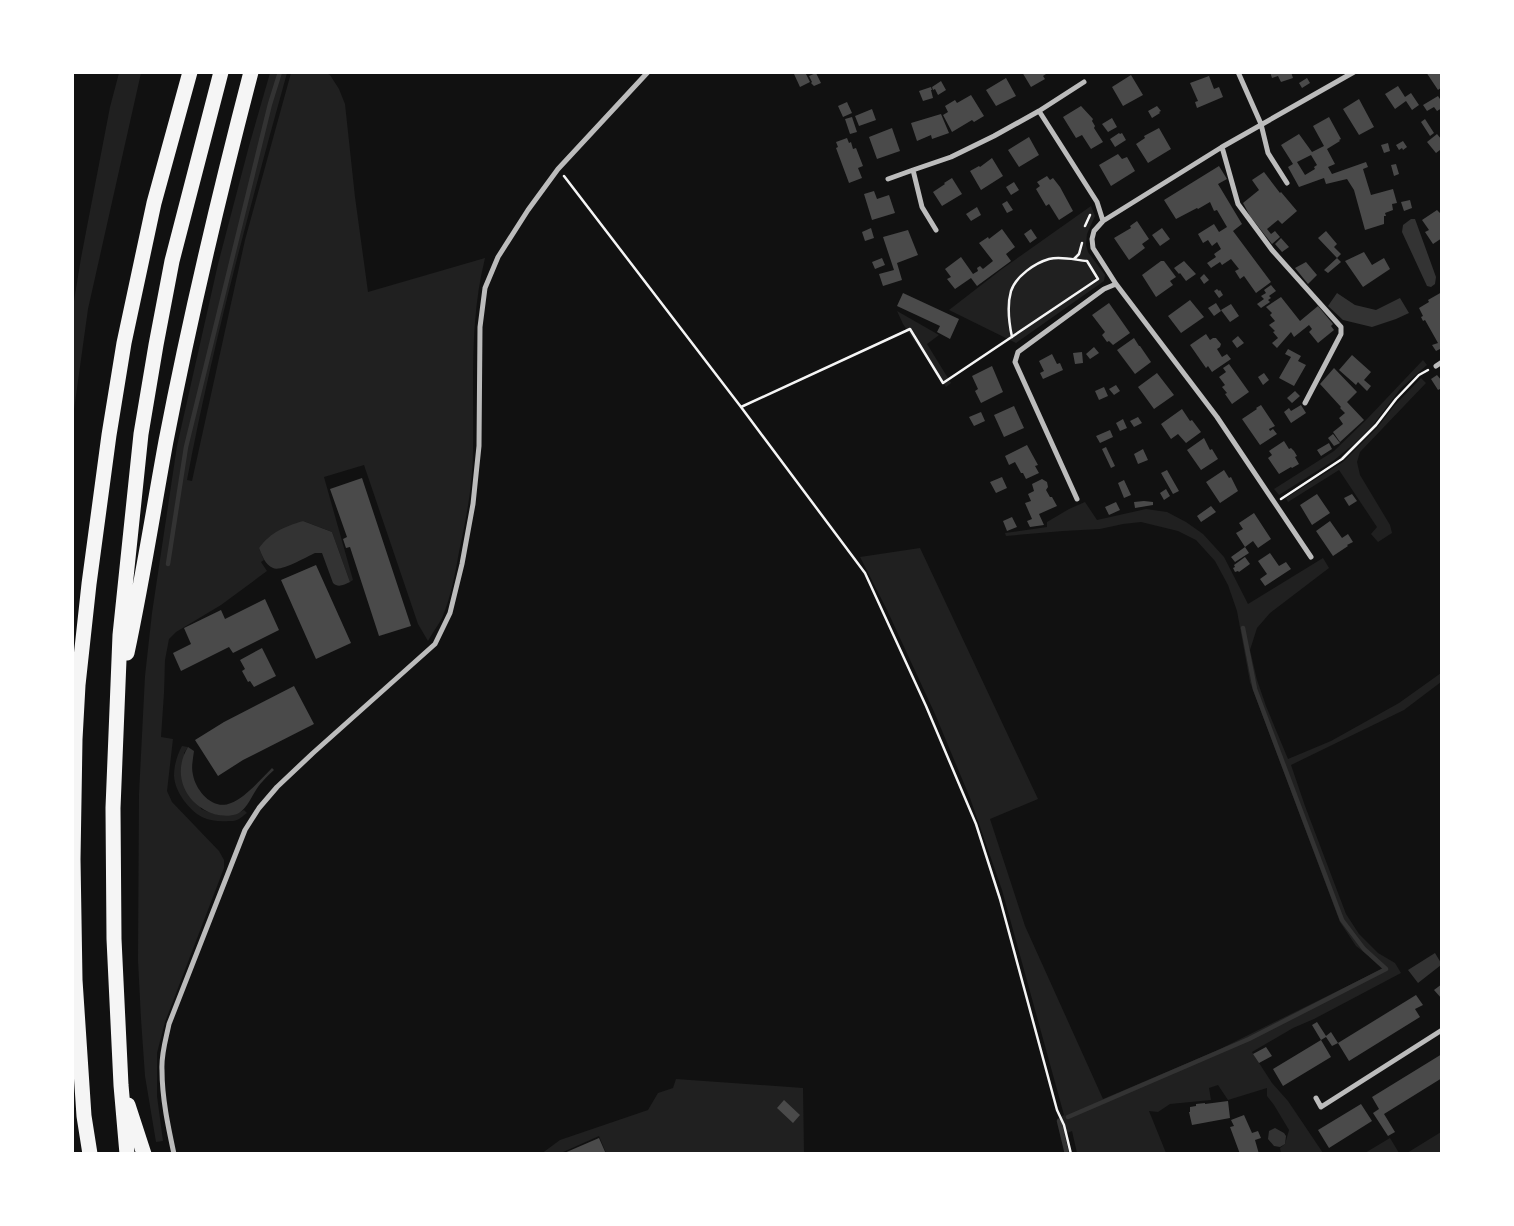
<svg xmlns="http://www.w3.org/2000/svg" width="1514" height="1226" font-family="'Alegreya Sans',sans-serif">
  <style>
    .green { fill: #202020 }
    .water { fill: #333 }
    .lines { fill: none; stroke-linecap: round; stroke-linejoin: round }
    .stream { stroke: #333; stroke-width: 4.5 }
    .building { fill: #4a4a4a; fill-rule: evenodd }
    .path { stroke: #f5f5f5; stroke-width: 2.5 }
    .minor { stroke: #bcbcbc; stroke-width: 5 }
    .motorway { stroke: #f5f5f5; stroke-width: 15 }
  </style>
  <rect width="100%" height="100%" fill="#111"/>
  <path class="green" d="M119,73H141L88,309L73,417V307L81,258L110,107Z
    M270,73H287C250,207 213,342 187,480L192,481L245,240L291,73H326L330,75L339,89L345,104L355,197L368,292L485,258C469,323 474,385 473,451C473,485 466,519 459,552C455,574 451,597 442,618C438,626 432,633 428,641L418,624L364,465L324,477L353,580L350,582L332,532L303,521L259,548L264,560L261,562L267,571L221,605L176,632L169,639L165,660L164,693L161,737L173,739L167,791L172,802L219,851L224,860V868L165,1022L157,1053V1096L163,1141L156,1142L145,1076L141,1019L138,960L139,794L145,676L152,613L177,446L218,264L249,146Z
    M1091,206L1095,216L1087,234L1086,245L1088,252L1105,275L1104,281L1016,343L949,310L1002,269Z
    M897,311L939,335L927,344L951,383L946,387L903,324Z
    M1423,360L1427,365L1401,388L1373,425L1354,444L1333,461L1279,495L1274,489L1334,451L1367,419Z
    M1421,378L1426,383L1360,452L1357,462L1360,475L1390,525L1392,533L1378,542L1371,534L1377,527L1339,470L1288,502L1286,498L1343,462L1377,428L1394,406Z
    M1085,502L1097,520L1146,509L1167,512L1186,522L1203,534L1224,557L1248,604L1323,558L1329,568L1270,613L1257,628L1250,650L1257,680L1266,706L1288,759L1331,741L1399,703L1441,673V682L1404,710L1291,765L1305,806L1346,914L1359,934L1378,953L1395,963L1401,973L1314,1019L1293,1028L1252,1052L1272,1083L1288,1101L1323,1153H1281L1280,1148L1285,1144L1289,1130L1274,1105L1267,1096V1088L1228,1100L1218,1085L1209,1088L1211,1100L1170,1104L1158,1112L1149,1111L1166,1153H1077L1072,1131L1061,1136L1057,1119L1064,1115L1002,890L970,798L935,714L887,610L860,557L920,548L1038,799L990,819L1025,926L1103,1099L1218,1050L1384,968L1356,946L1340,922L1250,682L1237,611L1228,585L1215,561L1196,540L1178,531L1141,522L1123,524L1100,529L1063,531L1006,536L1005,533L1047,527V522L1069,509Z
    M182,746L188,747L184,753L201,809C216,815 229,819 244,810L247,813C244,815 240,819 237,820C235,821 232,821 229,821C221,822 210,821 202,817C189,810 175,792 174,776C174,766 177,755 182,746Z
    M676,1079L803,1088L804,1153H606L599,1136L561,1153L541,1154L560,1140L648,1110L658,1093L673,1088Z
    M1441,1132V1153H1407Z
    M1390,1138L1399,1153H1365Z"/>
  <path class="water" d="M1411,219H1415L1436,277L1435,284L1431,287L1427,286L1402,232L1403,225Z
    M1337,293L1355,305L1376,310L1400,298L1409,313L1396,319L1372,327L1343,320L1328,306Z
    M303,521L332,532L350,582C344,585 338,588 333,583L322,553H315C306,557 281,572 273,568C265,565 262,555 259,548C271,532 284,527 303,521Z
    M188,747L194,751C193,759 191,767 193,775C196,791 213,811 231,803C245,798 261,779 272,768L274,770C270,774 266,777 263,781C254,789 248,810 237,814C229,817 219,816 211,813C184,802 172,773 188,747Z
    M1435,953L1441,963V965L1418,983L1408,970Z
    M1275,1128L1284,1133L1286,1136L1285,1144L1280,1147L1274,1146L1268,1139L1269,1131Z"/>
  <g class="lines">
    <path class="stream" d="M168,564L186,447L270,104L280,72
      M1068,1117L1249,1039L1386,969L1364,949L1342,920L1255,689L1243,628
      M1059,1121L1067,1154"/>
  </g>
  <path class="building" d="M797,72H805L810,82L800,87L794,74Z
    M1022,72H1049L1043,76L1045,79L1031,87Z
    M1270,72H1291L1293,78L1281,82L1278,76L1272,78Z
    M1426,72H1442V87L1438,90Z
    M816,73L821,83L814,86L811,83L812,82L809,76Z
    M1131,75L1143,95L1123,106L1112,87Z
    M1209,76L1214,89L1219,87L1223,97L1197,108L1195,102L1198,101L1190,83Z
    M1006,78L1016,96L996,106L986,90Z
    M1307,78L1310,83L1302,88L1299,83Z
    M941,81L946,90L938,95L935,89L933,90L932,87Z
    M1398,86L1405,97L1411,93L1419,105L1412,110L1406,101L1395,109L1385,94Z
    M931,87L932,90H931L933,98L923,101L919,91Z
    M971,95L984,116L974,122L972,120L952,132L943,115L948,112L945,106L955,100L957,103Z
    M1438,96L1442,102V108L1437,111L1434,107L1427,111L1423,105Z
    M1359,99L1374,127L1359,135L1343,109Z
    M847,102L852,113L843,117L838,106Z
    M1081,106L1093,119L1092,121L1095,126L1094,128L1103,142L1091,149L1082,135L1076,138L1063,117Z
    M1157,106L1161,111L1159,112L1160,113L1152,118L1148,111Z
    M872,109L876,120L859,126L855,116Z
    M941,114L949,133L932,139L931,135L917,141L911,123Z
    M852,117L857,132L850,134L845,119Z
    M1329,117L1341,139L1339,140L1340,141L1327,149L1335,164L1328,167L1332,174L1366,162L1368,167L1363,169L1371,195L1393,189L1397,203L1392,204L1393,210L1385,213L1386,216H1384V224L1365,230L1354,190L1347,179L1326,184L1324,178L1299,187L1288,167L1293,164L1281,145L1299,134L1312,152L1324,146L1313,126ZM1311,155L1317,165L1314,167L1315,169L1305,175L1297,162Z
    M1112,118L1117,127L1108,132L1102,124Z
    M1425,119L1434,133L1430,136L1421,122Z
    M892,128L900,151L877,159L869,137Z
    M1159,128L1171,149L1148,163L1136,144L1145,138L1144,136Z
    M1119,133L1120,134L1122,133L1126,140L1115,147L1110,139Z
    M1437,134L1442,140V152L1440,150L1436,153L1427,142Z
    M1029,137L1039,155L1019,167L1008,150Z
    M847,138L849,143L851,142L853,149L856,148L863,166L858,168L862,178L849,183L836,148L838,147L836,142Z
    M1403,141L1407,147L1403,150L1402,148L1399,150L1396,145Z
    M1388,143L1390,151L1384,153L1381,145Z
    M1118,154L1122,159L1127,157L1135,171L1111,186L1099,165Z
    M992,158L1003,176L981,190L970,171L979,166L980,167Z
    M1396,164L1399,174L1394,176L1391,165Z
    M1219,166L1227,179L1218,184L1242,224L1233,231L1271,282L1256,293L1244,276L1240,279L1235,271L1239,269L1231,259L1222,265L1220,262L1211,268L1207,263L1216,257L1214,254L1221,249L1217,242L1212,246L1208,240L1203,243L1198,234L1214,224L1219,232L1227,227L1217,210L1214,211L1210,202L1198,209L1197,208L1176,219L1164,200Z
    M1264,172L1280,193L1281,192L1297,211L1282,224L1278,220L1267,229L1271,234L1275,231L1280,237L1272,244L1250,216L1243,203L1259,190L1252,180Z
    M1047,176L1050,180L1053,178L1060,187L1073,211L1059,220L1049,204L1046,206L1036,189L1040,186L1037,182Z
    M952,178L962,194L942,206L933,192L945,184L944,183Z
    M1014,182L1019,190L1011,195L1006,187Z
    M874,191L877,199L889,195L895,213L872,220L864,194Z
    M1410,200L1412,208L1404,211L1401,202Z
    M1007,201L1013,210L1007,213L1002,204Z
    M977,207L981,215L971,221L966,214Z
    M1437,210L1442,215V238L1433,244L1425,232L1429,230L1422,220Z
    M1137,221L1149,239L1142,244L1145,248L1129,260L1114,238L1131,228L1130,226Z
    M871,228L874,238L865,241L862,232Z
    M1162,228L1170,239L1160,246L1152,235Z
    M1002,229L1015,247L1006,254L1011,261L977,286L971,278L955,289L947,279L951,277L945,269L961,257L973,274L978,271L977,268L980,266L983,269L993,261L979,243L988,237L989,239Z
    M1031,229L1037,238L1030,243L1024,234Z
    M908,230L918,255L897,263L902,280L883,286L879,274L894,270L883,237Z
    M1326,231L1337,244L1334,247L1341,254L1337,258L1318,238Z
    M1281,238L1289,247L1282,252L1275,244Z
    M1364,252L1372,265L1384,258L1390,269L1363,287L1345,261Z
    M882,258L885,265L875,269L872,262Z
    M1337,258L1341,262L1328,273L1324,270Z
    M1161,261H1164L1176,277L1170,281L1173,285L1156,297L1142,275Z
    M1184,261L1196,274L1186,281L1180,273L1179,274L1174,268Z
    M1306,262L1317,275L1308,284L1295,268Z
    M1204,274L1209,280L1204,284L1200,278Z
    M1271,285L1276,291L1269,296L1271,298L1268,300L1270,302L1261,308L1257,304L1264,299L1261,296L1266,293L1264,290Z
    M1217,289L1219,291L1220,290L1223,295L1219,298L1214,291Z
    M1442,292V348L1436,351L1432,345L1438,343L1425,320L1423,321L1421,317L1423,316L1419,308L1429,302L1428,300Z
    M903,293L959,319L950,339L937,332L940,326L897,306Z
    M1281,297L1300,321L1318,306L1333,324L1331,326L1334,330L1318,343L1309,332L1312,329L1309,325L1294,337L1291,332L1277,348L1272,343L1278,338L1273,332L1275,331L1269,325L1275,321L1270,315L1272,313L1266,307Z
    M1190,300L1204,317L1181,333L1168,316Z
    M1109,303L1130,333L1113,345L1109,341L1107,342L1102,335L1105,332L1092,315Z
    M1216,303L1221,311L1214,316L1208,308Z
    M1231,304L1239,316L1230,322L1221,310Z
    M1206,334L1210,340L1213,338H1216L1221,344L1220,347L1217,349L1222,357L1227,354L1231,359L1212,372L1208,366L1206,368L1190,345Z
    M1238,336L1244,343L1237,348L1232,341Z
    M1134,338L1139,346H1140L1151,362L1135,374L1117,350Z
    M1094,347L1099,353L1090,359L1086,354Z
    M1288,349L1301,356L1298,361L1306,365L1294,386L1279,378L1291,357L1285,354Z
    M1082,352L1083,363L1075,364L1073,353Z
    M1052,354L1057,364L1060,363L1063,370L1043,379L1040,373L1044,371L1039,361Z
    M1352,355L1371,372L1364,380L1371,386L1367,391L1358,382L1356,385L1339,370Z
    M1229,364L1249,392L1232,404L1225,394L1227,393L1222,387L1225,385L1219,377L1226,372L1223,368Z
    M992,366L1003,392L981,403L975,391L978,389L972,376Z
    M1334,368L1357,392L1347,402L1364,420L1340,442L1333,432L1343,424L1339,418L1345,413L1340,408L1341,407L1320,384Z
    M1157,373L1174,395L1154,409L1138,387Z
    M1264,373L1269,380L1263,385L1258,377Z
    M1437,375L1442,381V388L1438,390L1431,379Z
    M1116,385L1120,391L1114,395L1109,389Z
    M1104,387L1108,396L1099,400L1095,391Z
    M1295,391L1300,396L1292,403L1287,398Z
    M1261,405L1275,426L1269,429L1270,431L1273,429L1277,434L1260,445L1242,419L1257,409L1256,408Z
    M1301,405L1306,413L1291,423L1284,412L1289,408L1291,411Z
    M1014,406L1024,428L1004,437L994,415Z
    M1182,409L1190,421L1192,420L1201,432L1186,443L1178,434L1171,439L1161,424Z
    M981,412L985,421L974,426L969,417Z
    M1138,417L1142,423L1134,427L1130,421Z
    M1123,419L1127,428L1120,431L1116,423Z
    M1110,430L1113,437L1100,443L1096,436Z
    M1333,434L1340,443L1334,446L1328,438Z
    M1204,438L1210,450L1212,449L1218,459L1201,470L1187,450Z
    M1284,441L1289,449L1291,448L1294,451L1297,456L1295,457L1299,464L1292,468L1291,467L1279,474L1268,458L1272,455L1269,451Z
    M1329,443L1332,449L1321,456L1317,450Z
    M1027,445L1038,465L1035,466L1039,473L1026,479L1023,473H1021L1015,462L1009,465L1005,456Z
    M1106,447L1115,466L1111,468L1102,449Z
    M1143,449L1148,460L1138,464L1134,454Z
    M1167,470L1179,491L1173,494L1161,473Z
    M1224,470L1229,478L1231,477L1238,491L1220,503L1206,482Z
    M1002,477L1007,488L996,493L990,482Z
    M362,478L411,626L379,636L350,547L346,548L343,539L347,537L330,489Z
    M1042,479L1047,482L1048,487L1046,490L1050,497H1052L1057,506L1039,514L1044,525L1030,527L1027,521L1032,519L1025,503L1031,501L1028,494L1034,491L1032,484Z
    M1124,480L1131,495L1124,498L1118,483Z
    M1166,489L1170,496L1164,500L1160,493Z
    M1317,494L1330,513L1312,525L1300,505Z
    M1352,494L1357,501L1349,506L1344,498Z
    M1144,501L1153,502V505L1135,508L1134,502Z
    M1116,502L1120,510L1109,515L1105,507Z
    M1211,506L1216,512L1201,522L1197,516Z
    M1254,513L1271,539L1258,548L1253,541L1245,547L1236,533L1243,529L1239,523Z
    M1012,517L1017,527L1007,531L1003,521Z
    M1330,521L1342,538L1348,534L1353,542L1347,545L1348,546L1333,556L1316,531Z
    M1245,547L1249,553L1235,562L1231,557Z
    M1270,553L1279,566L1286,562L1291,569L1265,586L1260,579L1267,574L1258,561Z
    M1245,557L1250,564L1239,572L1238,571L1235,572L1233,568L1235,567L1234,565Z
    M316,565L351,643L316,659L281,580Z
    M265,599L279,630L233,653L229,647L181,671L173,653L191,644L184,628L221,610L225,619Z
    M262,648L276,676L254,687L250,681L248,682L242,671L245,669L240,660Z
    M294,686L314,724L243,760L218,776L195,740L224,722Z
    M1442,984V999L1434,990Z
    M1416,995L1423,1005L1415,1009L1420,1017L1349,1061L1338,1043Z
    M1317,1022L1326,1036L1331,1032L1338,1043L1332,1046L1326,1037L1321,1040L1312,1025Z
    M1321,1040L1331,1057L1283,1086L1273,1069Z
    M1266,1047L1272,1056L1259,1063L1253,1054Z
    M1442,1054V1078L1384,1114L1395,1132L1388,1136L1373,1113L1379,1109L1372,1097Z
    M784,1100L800,1115L793,1123L777,1108Z
    M1228,1101L1230,1118L1192,1125L1189,1112H1190V1107L1196,1106V1104L1205,1103V1104Z
    M1361,1104L1372,1121L1329,1148L1318,1130Z
    M1244,1115L1252,1133L1258,1131L1261,1138L1255,1140L1259,1154H1240L1230,1127L1234,1126L1231,1120Z
    M599,1138L606,1154H562Z"/>
  <g class="lines">
    <path class="path" d="M564,176L741,407L865,573L926,706L976,824L1000,899L1057,1110L1064,1125L1071,1154
      M1085,226L1090,215
      M1074,259L1079,254L1082,243
      M741,407L910,329L943,383L1098,279L1087,261C1075,260 1061,256 1049,259C1035,263 1016,276 1011,291C1007,305 1009,323 1012,337
      M1281,499L1342,459L1376,425L1396,399L1419,375L1428,370"/>
    <path class="minor" d="M1238,72L1261,124L1268,153L1287,183
      M1039,111L1084,82
      M1222,147L1238,204L1272,250L1341,327V334L1305,403
      M888,179L913,170
      M936,230L922,207L913,170L951,157L994,136L1039,111L1097,202L1103,221
      M1436,366L1442,362
      M1077,499L1015,362L1018,352L1104,289L1116,284
      M1311,557L1217,417L1116,284L1093,248L1092,239L1094,231L1103,221L1222,147L1354,72
      M1316,1098L1321,1107L1442,1030
      M174,1154C168,1126 162,1098 162,1070C161,1054 166,1039 169,1024L245,830L259,808L277,787L313,753L435,644L450,613L462,564L473,504L479,446L480,327L485,288L498,257L528,210L558,169L648,72"/>
    <path class="motorway" d="M127,653C142,583 153,512 166,441C190,317 219,195 251,72
      M128,1105L144,1154
      M90,1154L84,1116L75,980L73,859L75,739L78,685L89,584L109,435L124,343L154,203L190,72
      M127,1154L121,1085L114,939L113,808L120,635L141,434L156,345L172,261L221,72"/>
  </g>
  <rect width="1514" height="1226" fill="none" stroke="#ffffff" stroke-width="148"/>
</svg>
